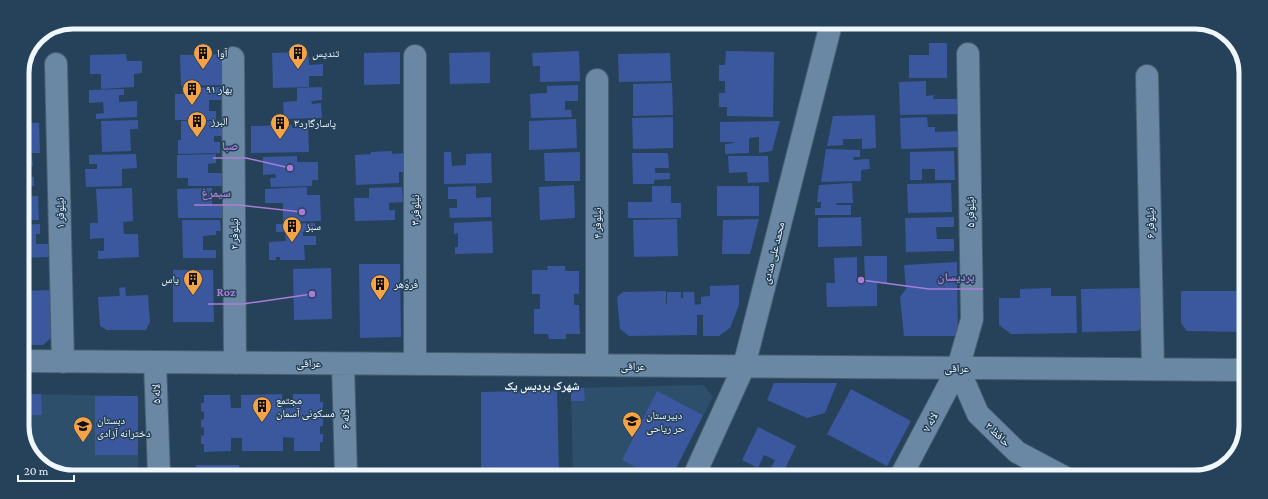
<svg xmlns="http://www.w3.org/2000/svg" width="1268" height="499" font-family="'Crimson Pro','Noto Naskh Arabic',serif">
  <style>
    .built { fill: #2d4f6b }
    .building { fill: #3b579e }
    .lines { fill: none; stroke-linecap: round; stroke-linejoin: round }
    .minor-casing { stroke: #475e70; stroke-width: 24 }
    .minor { stroke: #6a88a3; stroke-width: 22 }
    .labels { text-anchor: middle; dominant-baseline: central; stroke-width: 3; stroke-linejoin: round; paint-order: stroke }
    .poi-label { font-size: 11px; fill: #eff6fc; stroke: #26425a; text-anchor: start }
    .street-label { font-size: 11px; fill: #eff6fc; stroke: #26425a }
    .neighbourhood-label { font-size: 12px; font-weight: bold; fill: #eff6fc; stroke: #26425a }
    .rim { fill: none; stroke: #eff6fc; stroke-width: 5 }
    .leader { fill: none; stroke: #a97dd7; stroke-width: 1.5 }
    .callout-dot { fill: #a97dd7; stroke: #26425a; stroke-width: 1.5 }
    .callout-label { font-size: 12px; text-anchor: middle; font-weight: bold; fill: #a97dd7; stroke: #26425a; stroke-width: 3; stroke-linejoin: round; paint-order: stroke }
  </style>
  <rect width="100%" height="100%" fill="#26425a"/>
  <path class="built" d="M704,385L713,397L672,476L573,475L571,388Z
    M22,394L138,396V474H56L33,457L22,429Z"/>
  <path class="building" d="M929,43H947V78H909V55H929Z
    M579,51L580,81L540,82V66H533L532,53Z
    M726,51L774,52L773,117L727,116V107H719V93H725V81H719V65H725Z
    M308,52L309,65L323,64V76H309V87L273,88L272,53Z
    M400,52V84L364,85V53Z
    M490,52V83L450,84L449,53Z
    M670,53L671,81L619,82L618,54Z
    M126,54L127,61H142V73L134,74V87L101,89V74H90V55Z
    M225,54L226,85L181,86L180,55Z
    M926,81V96L934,95L933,99H960L961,114L900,115L899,82Z
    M672,83L673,115L633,116V84Z
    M578,85V101H565V110H571L572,117L531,118L530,94L547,93V86Z
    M222,87L223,100H209V111H216V120H175V94H187L188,88Z
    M322,87V100L311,101L312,104L321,103L322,118L284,119L283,102L297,101V88Z
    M22,89H30L31,119H22Z
    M124,89V95H119V102L137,101V117L96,119V114L104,113L103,102L89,103V90Z
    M875,115L876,148L862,149V139H843V145L827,146L833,116Z
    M673,117V148L633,149L632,118Z
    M927,117L928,127H935V132L961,131V147L901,149L900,118Z
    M576,119L577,148L529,150V121Z
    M138,120V129H130L131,151L102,152L101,121Z
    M181,121H225V136H214V142H220V153L178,154V140H181Z
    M780,121L772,151L759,153V137L749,138V153L725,154V144L734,143V142H720V122Z
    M22,122L39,123L40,153H22Z
    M298,123H308L309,152L251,153V126L292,125V128H298Z
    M826,149L860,150V157H853L854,160L869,159L870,169L861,170V181L821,182Z
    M392,151V154L403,153L404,172H399V183L356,185L355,155L371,154V152Z
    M954,151L955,180H935V169H922V180H910V152Z
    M444,152H451L452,166L466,165V154L491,153L492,183L444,184Z
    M580,152V181H545L544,153Z
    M632,153H668L669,168H655V173H670V179L654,180V184H633Z
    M136,154L137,168L122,169V186L86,187L85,169H97V164H89V155Z
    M216,154V163L208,164V173H223V186H188V178H177V155Z
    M32,155L33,166H22V156Z
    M297,156V162H318V180H312V186L271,187L270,178H276L275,174L263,175V157Z
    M728,156H768L769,182L748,183L747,172L729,173Z
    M34,177V186H22V178Z
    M852,183L853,203H836L837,205H851V215H815V208H821V202H817L819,185Z
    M951,183L952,212L908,213L907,184Z
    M574,185L575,218L540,220L539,187Z
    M476,186V198L491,197V217L450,218L449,208H457V199H448V187Z
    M652,186H671V203H681V218H628V202H652Z
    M717,186H759V216H717Z
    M307,187V195H320L321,221L283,222V203H265V189Z
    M402,187L403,202L389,203V210H395V220L355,221L354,198H369V188Z
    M132,188L133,221L123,222L124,234H138L139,257L98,259V251H104V238L90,239V223H98L96,189Z
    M212,188V206H227V218H178L177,189Z
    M22,190H28V196H38L39,220H22Z
    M861,217L862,246L818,247V218Z
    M954,217V227H936L937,239H954V251L906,252L905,218Z
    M677,219L678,256L634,257L633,220Z
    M759,219L750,254H722L723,220Z
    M182,220H220L221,231H216V235L203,236V250H216V258H183Z
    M492,221L493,253L455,254V247H458V233L454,234V223Z
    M315,223V231L303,232V236H316V245H304L305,260H280V257H276V260H269V242L286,241L285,232H276V224Z
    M40,224V234H36V244H48L49,257L22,258V225Z
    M864,256H887V283H877V306L827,307L826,283H835L834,258L857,257V278H865Z
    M957,262L958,336H904L900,297L906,289L904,265Z
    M359,264H400L401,337L360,338Z
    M547,266H565V271H579V294H574V305H579L580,334H566V339H549L548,334H534V309H540V294H532V270H548Z
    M331,268L332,319L294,320L293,269Z
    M173,270H213L214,322H173Z
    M739,285V305L730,328L719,336H703V315H697V335L629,336L620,329L617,297L623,292L666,291V304H667V292H681V298H683V292H694L695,305L701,304V297L710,296V286Z
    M125,287L126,296L148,295L150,322L146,330H107L100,326L98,297L120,296L119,288Z
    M1051,288V296H1076L1077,333L1011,334L999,325V298H1020V289Z
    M1146,288L1147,324L1138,331L1082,332L1081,289Z
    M52,290L54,335L43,345H22V291Z
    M1181,291H1244V332L1187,331L1181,323Z
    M774,383H837L825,413L807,418L767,400Z
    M571,388H584L585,401H571Z
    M851,389L911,421L887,466L827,434Z
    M557,390L559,475H481V392Z
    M657,391L703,415L672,476H653L622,460Z
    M22,394H41L42,415H22Z
    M282,394V408H293V394H320V402H323V410H320V418H323V426H320V434H323V442H320V451H294V438L283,437V451H242V438H231V451L204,452V444H201V435L204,436V427L201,428V420L204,419V412L201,411V403H204V395H230L231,408H241V395Z
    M95,396H138V455H95Z
    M758,427L796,446L782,475L770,470L775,460L764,455L758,468L742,460Z
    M196,465H239V475H196Z
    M276,468H333V475H276Z"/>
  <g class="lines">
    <defs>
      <path id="minor" d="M415,56V364
        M233,58L235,363
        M56,64L63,362
        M1147,76L1153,369
        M22,361L1244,370
        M155,362L159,474
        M343,364L346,475
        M597,365V80
        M958,368L978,414L1017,452L1064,477
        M694,476L744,366L831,24
        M901,476L958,368L972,319L968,54"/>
    </defs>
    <use href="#minor" class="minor-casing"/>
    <use href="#minor" class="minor"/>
  </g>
  <defs>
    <symbol id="building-pin" viewBox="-11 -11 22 30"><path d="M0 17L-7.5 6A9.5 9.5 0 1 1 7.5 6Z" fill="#f5a345" stroke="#26425a"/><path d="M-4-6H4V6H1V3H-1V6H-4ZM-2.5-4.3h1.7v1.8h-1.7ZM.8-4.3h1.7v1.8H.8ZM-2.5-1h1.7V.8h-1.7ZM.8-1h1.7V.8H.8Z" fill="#111"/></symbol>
    <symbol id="school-pin" viewBox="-11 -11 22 30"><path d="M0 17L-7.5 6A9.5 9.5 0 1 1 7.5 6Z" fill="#f5a345" stroke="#26425a"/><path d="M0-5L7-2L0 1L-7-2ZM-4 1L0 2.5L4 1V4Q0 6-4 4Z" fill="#111"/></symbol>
  </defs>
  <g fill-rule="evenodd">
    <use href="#building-pin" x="192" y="42" width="22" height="30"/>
    <use href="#building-pin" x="287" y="42" width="22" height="30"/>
    <use href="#building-pin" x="181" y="78" width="22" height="30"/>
    <use href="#building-pin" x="186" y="110" width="22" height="30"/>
    <use href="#building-pin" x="269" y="112" width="22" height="30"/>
    <use href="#building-pin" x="281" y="215" width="22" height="30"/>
    <use href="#building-pin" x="182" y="268" width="22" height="30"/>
    <use href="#building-pin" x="369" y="273" width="22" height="30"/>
    <use href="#building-pin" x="251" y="395" width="22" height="30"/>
    <use href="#school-pin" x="621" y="410" width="22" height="30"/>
    <use href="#school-pin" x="72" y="415" width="22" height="30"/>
  </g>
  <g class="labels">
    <g class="poi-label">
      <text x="217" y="53">آوا</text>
      <text x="312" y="53">تندیس</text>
      <text x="206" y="89">بهار ۹۱</text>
      <text x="211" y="121">البرز</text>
      <text x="294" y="123">پاسارگارد۳</text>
      <text x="306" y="226">سبز</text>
      <text x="179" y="279" text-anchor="end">یاس</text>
      <text x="394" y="284">فروّهر</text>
      <text x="276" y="400">مجتمع<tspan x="276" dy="13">مسکونی آسمان</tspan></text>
      <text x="646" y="415">دبیرستان<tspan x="646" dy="13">حر ریاحی</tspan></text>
      <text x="97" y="420">دبستان<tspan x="97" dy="13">دخترانه آزادی</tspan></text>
    </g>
    <g class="street-label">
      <text transform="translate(415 210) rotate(-90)">نیلوفر ۳</text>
      <text transform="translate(970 212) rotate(-91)">نیلوفر ۵</text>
      <text transform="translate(60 213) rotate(-91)">نیلوفر ۱</text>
      <text transform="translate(597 223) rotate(-90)">نیلوفر ۴</text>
      <text transform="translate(1150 223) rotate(-91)">نیلوفر ۶</text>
      <text transform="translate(234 234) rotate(-90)">نیلوفر ۲</text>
      <text transform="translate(773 253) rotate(-76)">محمد علی مددی</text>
      <text x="309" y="363">عراقی</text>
      <text x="633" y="366">عراقی</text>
      <text x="957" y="368">عراقی</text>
      <text transform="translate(156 394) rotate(-92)">لاله ۵</text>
      <text transform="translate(345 419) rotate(-91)">لاله ۶</text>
      <text transform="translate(930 422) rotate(-62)">لاله ۷</text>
      <text transform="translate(998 434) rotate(44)">حافظ ۲</text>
    </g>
    <g class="neighbourhood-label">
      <text x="542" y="386">شهرک پردیس یک</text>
    </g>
  </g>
  <path d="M0 0H1268V499H0ZM73 29H1195A44 44 0 0 1 1239 73V426A44 44 0 0 1 1195 470H73A44 44 0 0 1 29 426V73A44 44 0 0 1 73 29Z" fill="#26425a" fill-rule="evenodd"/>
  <path class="rim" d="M73 29H1195A44 44 0 0 1 1239 73V426A44 44 0 0 1 1195 470H73A44 44 0 0 1 29 426V73A44 44 0 0 1 73 29Z"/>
  <path class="leader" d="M290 168L246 158H213M302 212L239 205H194M861 280L929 289H983M312 294L243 304H208"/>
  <g class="callout-dot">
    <circle cx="290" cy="168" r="4"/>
    <circle cx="302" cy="212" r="4"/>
    <circle cx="861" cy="280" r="4"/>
    <circle cx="312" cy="294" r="4"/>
  </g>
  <g class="callout-label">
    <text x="230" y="150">صبا</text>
    <text x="216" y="197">سیمرغ</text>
    <text x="956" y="281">پردیسان</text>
    <text x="226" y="296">Roz</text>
  </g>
  <path d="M18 475v6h56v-6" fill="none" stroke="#eff6fc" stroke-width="2"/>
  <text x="24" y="475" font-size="12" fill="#eff6fc" stroke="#26425a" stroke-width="3" paint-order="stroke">20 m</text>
</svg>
